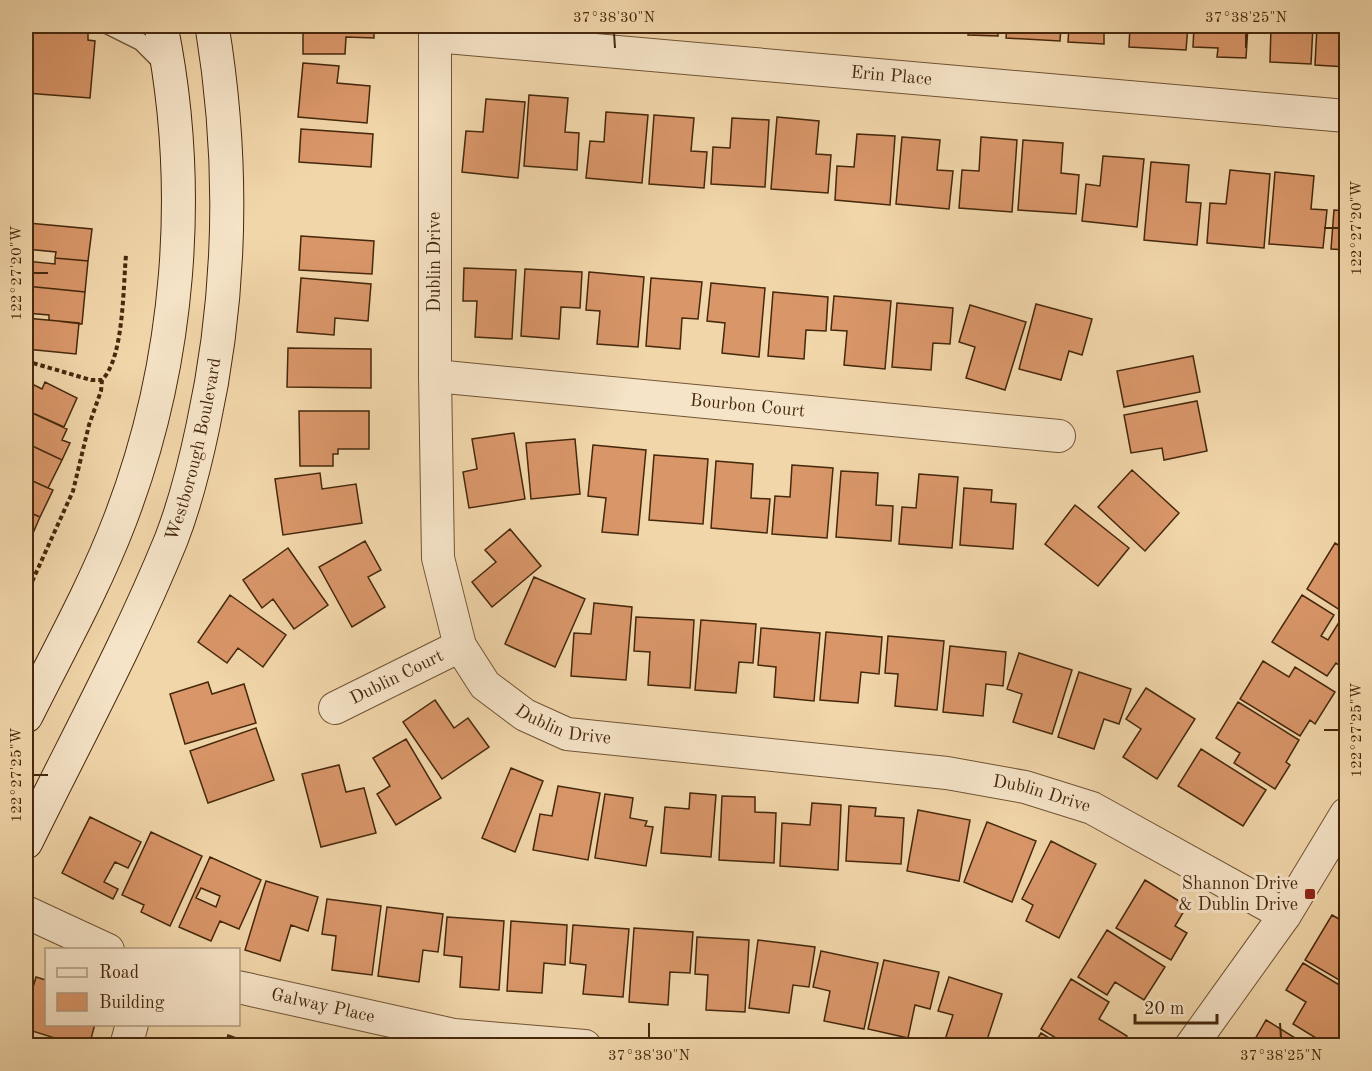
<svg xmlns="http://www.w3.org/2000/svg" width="1372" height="1071" font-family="'Old Standard TT',serif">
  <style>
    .building { fill: #d99669; stroke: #46280c; stroke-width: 1.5; fill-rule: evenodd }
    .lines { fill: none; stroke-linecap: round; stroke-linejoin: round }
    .lane-casing { stroke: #715434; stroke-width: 19 }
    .street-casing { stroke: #715434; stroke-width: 34 }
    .secondary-casing { stroke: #46280c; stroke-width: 35 }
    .path { stroke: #46280c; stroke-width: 4; stroke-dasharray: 4.5 3; stroke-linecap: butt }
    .lane { stroke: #f6e4c8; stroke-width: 16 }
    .street { stroke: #f6e4c8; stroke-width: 32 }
    .secondary { stroke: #f6e4c8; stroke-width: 33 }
    .ticks { fill: none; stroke: #46280c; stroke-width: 2 }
    .poi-dot { fill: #8f2418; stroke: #f6e4c8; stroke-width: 2 }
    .labels { text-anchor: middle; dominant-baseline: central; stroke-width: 6; stroke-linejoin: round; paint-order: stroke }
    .street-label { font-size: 18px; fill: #46280c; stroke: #f6e4c8 }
    .poi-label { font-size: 18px; fill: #46280c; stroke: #f6e4c8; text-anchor: end }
    .neatline { fill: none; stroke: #46280c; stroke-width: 2 }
    .ticks-label { font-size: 15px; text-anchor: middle; fill: #46280c }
  </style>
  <rect width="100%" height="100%" fill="#f1d6aa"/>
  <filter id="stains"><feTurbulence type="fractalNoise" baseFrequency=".00333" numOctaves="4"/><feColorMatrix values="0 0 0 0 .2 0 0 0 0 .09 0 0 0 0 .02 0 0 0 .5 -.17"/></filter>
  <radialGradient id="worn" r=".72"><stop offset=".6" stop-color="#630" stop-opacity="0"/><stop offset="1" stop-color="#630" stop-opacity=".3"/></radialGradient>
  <path class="building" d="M26,26H89L88,32Z
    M26,26L88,32V40L95,41L90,98L26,93Z
    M303,26H374V38L346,37L345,54H303Z
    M881,26H939L938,31Z
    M945,26H998V36L968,35L969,27Z
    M1007,26H1061L1060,41L1006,38Z
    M1069,26H1126V32L1104,31V44L1068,42Z
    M1130,26H1188L1186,50L1129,47Z
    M1194,26H1248L1246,58L1217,57L1218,48L1193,47Z
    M1256,26H1313L1311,64L1270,62L1271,27Z
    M1317,26H1346V67L1315,65Z
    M303,63L339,66L337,83L370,86L367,123L298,117Z
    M529,95L568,98L565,132L579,133L577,170L524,166Z
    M486,99L525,102L518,178L462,172L466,131L483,132Z
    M606,112L648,115L642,183L586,178L590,141L604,142Z
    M654,115L694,118L691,151L707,152L704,188L649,184Z
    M777,117L819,121L816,154L831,155L828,193L771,189Z
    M732,118L769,120L765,187L711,184L713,147L730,148Z
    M301,129L373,134L371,167L299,162Z
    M857,134L895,136L890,205L835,200L837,166L854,167Z
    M902,137L940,140L937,170L953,171L949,209L896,204Z
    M981,137L1017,140L1012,212L959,208L962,170L979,171Z
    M1023,140L1063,143L1061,173L1079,175L1076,214L1018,210Z
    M1103,156L1144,159L1137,227L1082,221L1086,184L1100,186Z
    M1151,162L1189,165L1186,202L1201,203L1197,245L1144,240Z
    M1230,170L1270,174L1264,248L1207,243L1210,203L1226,204Z
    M1275,172L1314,176L1311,209L1327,210L1323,248L1269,244Z
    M1334,210L1346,211V250L1331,249Z
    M28,223L92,229L88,261L55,258L56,252L26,249Z
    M301,236L374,241L372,274L299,270Z
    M55,258L88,261L85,292L26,286V261L55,264Z
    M464,268L516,270L512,339L475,337L477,301H463Z
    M525,269L582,272L580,308L561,307L559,339L521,336Z
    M589,272L644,277L638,347L597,344L600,311L586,310Z
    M301,278L371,284L368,321L335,318L334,335L297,332Z
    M651,278L702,282L698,319L682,318L680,349L646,346Z
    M711,283L765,288L759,357L722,353L725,323L707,321Z
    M26,286L85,292L82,324L49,320V315L26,313Z
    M773,292L828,297L826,331L806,330L804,359L768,356Z
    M834,296L891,301L885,369L844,365L847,331L831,330Z
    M897,303L953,308L950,344L933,343L931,370L892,367Z
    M1036,304L1092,319L1082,355L1069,351L1061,380L1019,369Z
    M970,305L1026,322L1005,390L966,378L975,347L959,342Z
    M26,318L79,323L76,354L26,349Z
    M288,348L371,349V388L287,387Z
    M1193,356L1200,392L1124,407L1117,371Z
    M26,381L42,389L45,382L77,398L64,427L26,410Z
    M1197,401L1207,451L1164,460L1162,448L1131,453L1124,415Z
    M28,411L67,429L62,440L70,443L62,460L26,443V415Z
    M299,411H369V449H338V454H333V466H300Z
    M514,433L525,499L469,508L463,472L477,469L472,439Z
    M575,439L580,494L531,499L526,443Z
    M26,443L62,460L48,488L26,478Z
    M593,445L646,450L638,535L602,532L606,498L588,496Z
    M654,455L708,459L703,524L649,520Z
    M716,461L753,464L751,498L770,499L767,533L711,528Z
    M792,465L833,468L827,538L772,534L775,496L790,497Z
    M1132,470L1179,513L1145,551L1098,507Z
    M841,471L878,473L876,505L893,506L891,541L836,537Z
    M320,473L322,489L356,484L362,523L283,535L275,479Z
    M919,474L958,477L952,548L899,544L902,507L916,508Z
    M26,478L53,490L40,517L26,511Z
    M964,488L992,490L991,502L1016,504L1013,549L960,545Z
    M1075,505L1129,548L1098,586L1045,544Z
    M26,511L40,517L27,547L26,546Z
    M1346,525V542L1339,538Z
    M510,529L541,566L492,607L472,582L496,562L485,550Z
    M365,541L381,570L368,577L385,607L352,627L319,567Z
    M1335,543L1346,550V614L1307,589Z
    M288,548L328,605L294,629L273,599L262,608L243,580Z
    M534,577L585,599L555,667L505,644Z
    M230,595L286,635L263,667L238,648L227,663L198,642Z
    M1302,595L1334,615L1321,636L1328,640L1341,619L1346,623V670L1336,663L1327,676L1272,642Z
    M594,603L632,607L626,680L571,676L574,633L591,634Z
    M636,617L694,620L690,688L648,685L650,652L634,651Z
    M701,620L756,624L753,663L739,662L736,693L695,690Z
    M761,628L820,633L814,701L774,697L776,667L758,665Z
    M826,632L882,637L879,674L861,672L858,703L820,700Z
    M888,636L944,641L937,710L895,706L898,674L885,673Z
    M950,646L1006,652L1003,686L986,684L983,716L943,712Z
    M1019,653L1072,670L1052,734L1013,722L1022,694L1007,689Z
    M1263,661L1289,677L1295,667L1335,692L1315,724L1310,720L1300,736L1240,699Z
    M1079,672L1131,689L1119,724L1104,719L1094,749L1058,737Z
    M208,682L212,694L244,684L256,723L185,744L170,694Z
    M1146,688L1195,719L1157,779L1123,757L1141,729L1126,719Z
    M435,700L454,728L468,718L489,747L442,779L403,722Z
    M1238,702L1299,740L1286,762L1290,765L1275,789L1234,763L1240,753L1216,738Z
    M256,728L274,780L208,803L190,751Z
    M406,739L441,798L396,825L377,794L390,786L373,758Z
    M1201,749L1266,790L1243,826L1178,786Z
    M339,765L346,792L364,788L376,833L321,847L302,774Z
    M511,768L543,781L515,852L482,838Z
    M558,786L600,793L588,860L533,850L540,814L552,816Z
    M690,793L716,795L711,857L661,853L665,807L689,809Z
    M605,794L633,798L630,818L647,821L645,826L653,827L646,866L595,858Z
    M722,796L755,797V812L776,813L774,863L719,860Z
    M812,803L841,805L838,870L780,866L782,823L810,825Z
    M849,806L876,808L875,816L904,818L901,864L846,861Z
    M918,810L970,820L959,881L907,871Z
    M90,817L141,842L128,868L115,862L104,882L118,889L113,899L62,873Z
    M987,822L1036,841L1012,902L964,882Z
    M151,832L202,856L170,926L141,912L144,905L122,895Z
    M1051,841L1096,864L1059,938L1026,921L1033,905L1022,899Z
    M210,857L261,880L239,929L220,921L211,941L179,927ZM201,888L220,896L216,907L196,898Z
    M1145,880L1187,906L1175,926L1187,933L1171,960L1116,928Z
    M266,881L318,897L308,931L291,925L280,961L245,950Z
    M327,899L381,906L372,975L332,970L336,936L322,934Z
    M387,907L443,914L438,952L423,950L419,982L378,976Z
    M1332,915L1346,923V984L1305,960Z
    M447,917L504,921L499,990L460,987L462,957L444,955Z
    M511,921L567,925L565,965L544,963L542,993L507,991Z
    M573,925L629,929L623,997L583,994L586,965L570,963Z
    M634,928L693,932L690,973L670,972L668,1005L629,1002Z
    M1107,930L1165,967L1144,1000L1115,982L1107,995L1078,977Z
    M697,937L749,940L745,1012L706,1010L708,975L695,974Z
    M758,940L815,947L809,987L793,985L789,1013L749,1008Z
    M821,951L878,963L864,1029L824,1021L830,991L813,987Z
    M884,960L939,972L930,1009L915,1005L908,1038L868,1029Z
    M1303,963L1346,989V1038L1342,1046H1329L1293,1024L1306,1002L1286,990Z
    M36,977L46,980V1024H95L89,1046H80L26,1029V1012Z
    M949,977L1002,994L985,1046H943L953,1015L938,1011Z
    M1071,979L1109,1002L1099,1019L1127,1036L1121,1046H1069L1041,1029Z
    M1266,1020L1308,1046H1251Z
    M1041,1033L1062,1046H1033Z
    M228,1035L259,1046H225Z
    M26,1038L51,1046H26Z
    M192,1040L208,1046H191Z"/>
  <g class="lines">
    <defs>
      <path id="lane" d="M109,26L141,42L162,63"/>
      <g id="street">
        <path id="s1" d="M435,26V376L438,558L460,646L485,685L525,715L567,734L947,773L1025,787L1092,808L1285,915"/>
        <path id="s2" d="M435,36L1346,116"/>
        <path id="s3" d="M435,376L1059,436"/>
        <path id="s4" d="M335,708L460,646"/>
        <path d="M26,912L108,950"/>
        <path id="s5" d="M238,987L454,1035L585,1046"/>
        <path d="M126,1046L132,1024"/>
        <path d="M1191,1046L1285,915L1346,814"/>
      </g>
      <g id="secondary">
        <path d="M26,716C58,652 94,588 120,520C180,364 194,189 161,26"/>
        <path id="s6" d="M26,842C75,742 129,643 171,540C185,504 195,464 203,426C232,293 234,160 212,26"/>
      </g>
    </defs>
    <use href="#lane" class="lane-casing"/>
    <use href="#street" class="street-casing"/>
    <use href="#secondary" class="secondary-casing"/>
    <path class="path" d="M26,361L91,380H102C124,358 123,287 126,255
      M26,595L73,491L89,425L101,391L102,380"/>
    <use href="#lane" class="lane"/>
    <use href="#street" class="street"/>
    <use href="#secondary" class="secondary"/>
  </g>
  <path class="ticks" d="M614,33L615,48M1246,33V48M1324,228H1339M33,273H48M1324,730H1339M33,775H48M649,1023V1038M1280,1023L1281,1038"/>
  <rect class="poi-dot" x="1304" y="888" width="12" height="12" rx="3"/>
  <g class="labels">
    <g class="street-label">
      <text stroke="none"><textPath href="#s2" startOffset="458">Erin Place</textPath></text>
      <text transform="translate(435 262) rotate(-90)">Dublin Drive</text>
      <text stroke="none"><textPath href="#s3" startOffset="314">Bourbon Court</textPath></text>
      <text stroke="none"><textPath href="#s6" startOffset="429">Westborough Boulevard</textPath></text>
      <text stroke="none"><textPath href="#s4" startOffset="69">Dublin Court</textPath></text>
      <text stroke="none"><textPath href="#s1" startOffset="759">Dublin Drive</textPath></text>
      <text stroke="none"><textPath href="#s1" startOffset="1244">Dublin Drive</textPath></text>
      <text stroke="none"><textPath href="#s5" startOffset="87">Galway Place</textPath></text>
    </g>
    <g class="poi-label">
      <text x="1298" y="884">Shannon Drive<tspan x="1298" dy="21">&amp; Dublin Drive</tspan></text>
    </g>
  </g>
  <rect width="1372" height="1071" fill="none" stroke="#f1d6aa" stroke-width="66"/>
  <rect x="45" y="948" width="195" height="78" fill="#f6e4c8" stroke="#b0997d" stroke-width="1.5"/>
  <rect x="57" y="968" width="30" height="9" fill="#f6e4c8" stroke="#b0997d" stroke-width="1.5"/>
  <text x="99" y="978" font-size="18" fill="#46280c">Road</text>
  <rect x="57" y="993" width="30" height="18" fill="#d99669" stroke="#b0997d" stroke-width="1.5"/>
  <text x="99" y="1008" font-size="18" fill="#46280c">Building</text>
  <path d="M1135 1014v9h82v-9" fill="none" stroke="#46280c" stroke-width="3"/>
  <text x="1144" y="1014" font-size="18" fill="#46280c" stroke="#f6e4c8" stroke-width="4.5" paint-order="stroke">20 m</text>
  <rect x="33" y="33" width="1306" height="1005" class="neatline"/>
  <g class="ticks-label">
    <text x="614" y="22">37°38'30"N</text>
    <text x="1246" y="22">37°38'25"N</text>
    <text transform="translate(1356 228) rotate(-90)" y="5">122°27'20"W</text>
    <text transform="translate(16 273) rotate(-90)" y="5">122°27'20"W</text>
    <text transform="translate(1356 730) rotate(-90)" y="5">122°27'25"W</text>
    <text transform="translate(16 775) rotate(-90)" y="5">122°27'25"W</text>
    <text x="649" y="1060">37°38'30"N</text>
    <text x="1281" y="1060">37°38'25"N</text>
  </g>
  <rect width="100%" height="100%" filter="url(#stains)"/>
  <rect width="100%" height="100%" fill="url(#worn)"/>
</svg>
